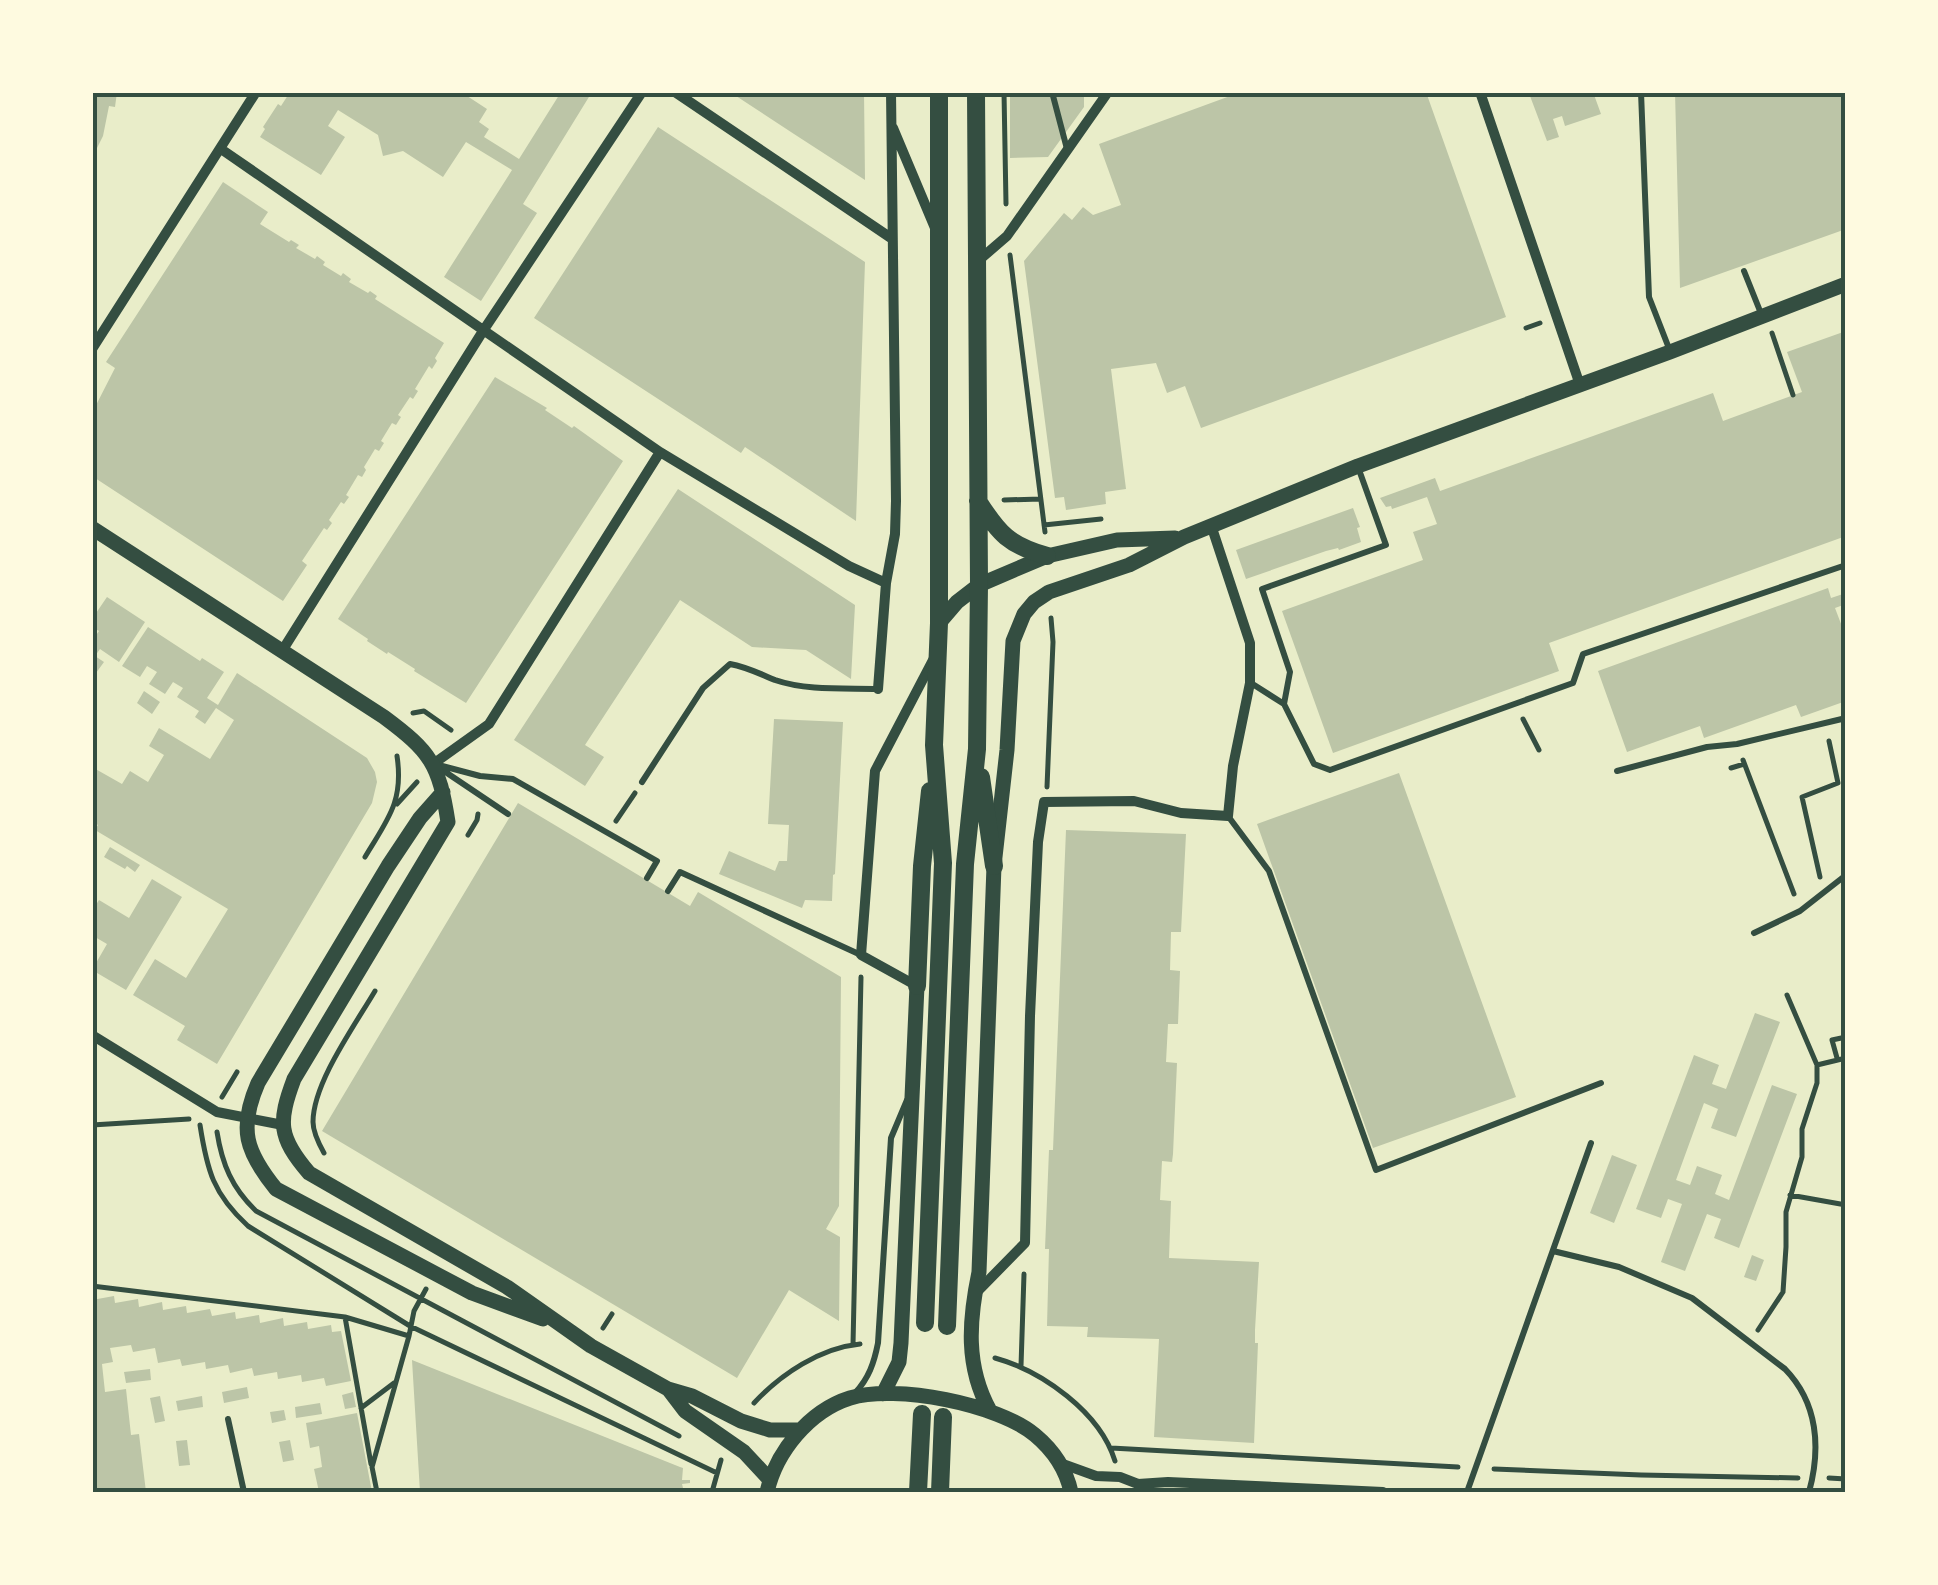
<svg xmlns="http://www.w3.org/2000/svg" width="1938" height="1585" font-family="Inter,sans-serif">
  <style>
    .building { fill: #bcc5a7 }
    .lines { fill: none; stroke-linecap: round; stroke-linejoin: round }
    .path { stroke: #344e41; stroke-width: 5 }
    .service { stroke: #344e41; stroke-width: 6 }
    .minor { stroke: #344e41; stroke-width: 10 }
    .tertiary { stroke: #344e41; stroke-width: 15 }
    .secondary { stroke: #344e41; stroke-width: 18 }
    .neatline { fill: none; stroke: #344e41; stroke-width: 4 }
  </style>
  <rect width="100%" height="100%" fill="#e9edc9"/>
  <path class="building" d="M92,92H117L115,107L109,106L103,136L92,158Z
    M290,92H461L487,109L479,122L489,129L484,137L519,159L561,92H592L523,204L537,213L481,301L444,277L512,170L466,142L443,177L403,151L383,156L378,135L338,110L328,126L345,137L321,175L260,137L265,129L263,127L278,104L281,106Z
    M730,92H864L865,180L794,134Z
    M1010,92H1084V107L1048,157L1010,158Z
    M1241,92H1426L1506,317L1201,428L1185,386L1167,393L1156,363L1111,369L1126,489L1105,492L1106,504L1066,510L1064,497L1055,498L1024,261L1064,213L1072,220L1083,207L1093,215L1121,205L1099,144Z
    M1542,92H1593L1601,114L1565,126L1562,116L1553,119L1559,137L1547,141L1530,96Z
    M1675,92H1846V229L1680,288Z
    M658,127L865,262L856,521L745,447L741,453L534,318Z
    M223,182L268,212L260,224L289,242L291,240L299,245L296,248L315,259L317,256L325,262L323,265L341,276L343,273L351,279L349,282L368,293L370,291L377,296L375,299L444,343L435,358L437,361L432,369L429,366L415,389L418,391L413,399L410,397L398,415L401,417L396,425L392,423L381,441L384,443L379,451L375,449L364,467L366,470L362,477L358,475L346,495L349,497L344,504L341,502L329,520L332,523L327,530L324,528L302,561L307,565L283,601L95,478L92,482V413L115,368L106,362Z
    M1846,331V536L1549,643L1559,671L1333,753L1282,611L1423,560L1413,532L1437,524L1427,497L1392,509L1391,506L1386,507L1380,498L1435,478L1440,491L1713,393L1723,421L1802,392L1787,352Z
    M495,377L547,408L545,410L572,428L574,426L623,461L466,703L414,671L415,669L388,652L387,654L367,641L368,639L338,619Z
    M678,489L855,605L851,679L806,650L752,647L680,600L585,745L604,757L585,786L514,740Z
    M1353,508L1360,527L1357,528L1361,542L1339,550L1338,548L1326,551L1246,579L1236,550Z
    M1828,588L1831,598L1846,593V604L1835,608L1846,637V701L1801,717L1796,705L1704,738L1700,726L1627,752L1598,671Z
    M107,597L145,622L119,662L100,649L95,656L104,662L96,673L92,671V641L99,631L92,627V619Z
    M148,627L200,661L202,658L224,672L207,698L218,705L237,673L367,758L375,772L377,782L372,803L217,1064L177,1040L185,1026L133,995L155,959L186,978L228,909L95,830L98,825L92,821V767L122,784L130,771L148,782L164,755L149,746L159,728L210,759L234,720L216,708L205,724L195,717L199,711L177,697L183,688L173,682L165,694L149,684L157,672L147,666L140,677L122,666Z
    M144,691L160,702L152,714L137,703Z
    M774,719L843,722L835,874L833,875L832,901L805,900L802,908L719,874L729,851L775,871L779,861H787L789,825L768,824Z
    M1399,773L1516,1097L1373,1148L1257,824Z
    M518,803L690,906L698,892L841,977L839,1206L826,1229L840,1237L839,1321L789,1290L737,1378L322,1131Z
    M1066,830L1186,834L1181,932H1171L1170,970L1180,971L1178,1024H1168L1166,1062L1177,1063L1173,1154L1172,1162L1162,1161L1160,1200L1171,1201L1169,1258L1259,1262L1255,1330V1343H1258L1254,1443L1154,1437L1159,1339L1087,1337L1088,1327L1047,1326L1049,1249H1045L1049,1150H1053Z
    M110,847L140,865L135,872L127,866L125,869L104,857Z
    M152,879L182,897L126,990L92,970L107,944L95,937L92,941V911L99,900L129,918Z
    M1755,1013L1780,1022L1736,1137L1711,1128L1718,1109L1704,1103L1676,1180L1690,1185L1697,1166L1722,1175L1715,1194L1729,1200L1772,1085L1797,1094L1739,1248L1714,1238L1721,1219L1707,1214L1685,1271L1661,1262L1682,1204L1668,1199L1661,1218L1636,1209L1694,1055L1719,1065L1712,1084L1726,1089Z
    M1612,1155L1637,1165L1614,1223L1590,1213Z
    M1752,1255L1764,1260L1756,1281L1744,1277Z
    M114,1296L115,1303L138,1299L139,1307L162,1302L163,1310L186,1306L187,1313L210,1309L212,1316L235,1312L236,1319L259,1315L260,1323L283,1318L284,1326L307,1322L308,1329L331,1325L332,1332L341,1331L351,1381L326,1386L324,1378L302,1382L301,1375L278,1379L277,1372L254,1376L252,1368L230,1373L228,1365L206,1369L205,1362L182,1366L180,1359L158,1363L155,1348L133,1352L131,1345L110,1348L113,1362L102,1364L105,1392L126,1389L131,1435L139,1434L146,1492H93L92,1300Z
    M412,1360L680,1467L683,1468L682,1480H690V1483L682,1484L684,1492H420Z
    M150,1369L151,1380L126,1383L124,1372Z
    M247,1387L249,1398L224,1403L222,1392Z
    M353,1392L356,1407L345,1409L342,1395Z
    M160,1396L165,1421L155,1423L150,1398Z
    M202,1396L203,1407L178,1411L176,1401Z
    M320,1403L322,1414L296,1418L295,1407Z
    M284,1410L286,1420L272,1423L270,1412Z
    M357,1413L372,1492H319L314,1469L322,1467L319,1446L310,1448L306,1423Z
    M187,1440L190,1465L179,1466L176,1441Z
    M290,1440L294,1460L283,1462L279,1442Z"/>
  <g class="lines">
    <path class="path" d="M1004,92L1006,204
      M1010,255L1045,532
      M1526,328L1540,323
      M1772,333L1793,395
      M1004,500L1041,499
      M1044,525L1101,519
      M413,713L424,711L451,730
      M1523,719L1539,750
      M1743,760L1794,894
      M1731,768L1744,764
      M1047,787L1053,642L1051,618
      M397,804L417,782
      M616,821L635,793
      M468,835L477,820L478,814
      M365,857C387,820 404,802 397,756
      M1820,877L1802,797L1838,783L1829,741
      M1787,995L1817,1065L1846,1058
      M1837,1058L1832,1040L1846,1037
      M222,1097L237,1072
      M92,1125L189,1119
      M200,1125C207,1170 213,1194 248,1226L410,1326L717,1473
      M217,1132C222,1164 232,1188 256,1211L679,1436
      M324,1153C319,1144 313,1132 313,1122C313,1083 355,1025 375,991
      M1790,1195L1846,1205
      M92,1286L345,1317L409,1336
      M345,1317L371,1464
      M603,1328L612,1314
      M1758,1330L1783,1292L1786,1247V1212L1802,1157V1129L1817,1083V1065
      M853,1345L861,977
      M995,1358C1042,1371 1100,1412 1115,1461
      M1021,1366L1024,1274
      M754,1403C781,1374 820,1348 860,1344
      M361,1408L394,1383
      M1111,1448L1458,1467
      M1494,1469L1641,1475L1798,1478
      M1829,1478L1846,1479
      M377,1492L372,1467L409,1336L414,1311L426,1289
      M712,1492L721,1460"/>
    <path class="service" d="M1052,92L1067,149
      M1641,92L1649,297L1670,351
      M1744,271L1762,316
      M1251,683L1284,704L1314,764L1330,770L1573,683L1583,654L1846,565
      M1284,704L1290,672L1262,589L1386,545L1358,467
      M435,764L480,776L513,779L657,861L647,878
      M438,767L508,814
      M1617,771L1707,747L1737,744L1846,718
      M642,782L703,688L730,664C747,667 760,674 775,680C807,691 845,688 878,689
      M1228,816L1269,871L1376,1170L1601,1083
      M668,891L680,872L861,955
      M1754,933L1800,911L1846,875
      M1553,1251L1619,1267L1692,1298L1785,1369C1818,1403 1821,1448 1809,1492
      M855,1393C869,1378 874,1363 878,1343L891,1138L907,1100
      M228,1419L244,1492
      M1467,1492L1591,1143"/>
    <path class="minor" d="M675,92L891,238
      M1480,92L1580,385
      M893,128L935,228
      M221,149L660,452L849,566L886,583
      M978,261L1007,236L1108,92
      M92,349L256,92
      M282,651L483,331L642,92
      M878,689L886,583L895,534L896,501L891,92
      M433,764L489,724L660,452
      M917,986L861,955L875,771L933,660
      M92,1035L217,1112L283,1125
      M975,1294L1025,1243L1030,1016L1038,842L1044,802L1134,801L1181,813L1228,816L1233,766L1250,683V643L1212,528
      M1060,1463L1096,1476L1120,1477L1138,1484L1168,1482L1383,1492"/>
    <path class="tertiary" d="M92,528L384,717C431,752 439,764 448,822L294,1079C278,1122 278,1137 309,1173L507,1287L591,1346L668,1389L692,1396L741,1421L770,1430H798
      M939,623L957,602L979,585L1047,556L1117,540L1175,538
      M443,792L420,818L388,866L258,1083C238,1129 246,1152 276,1189L472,1293L543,1319
      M669,1390L685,1411L744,1452L770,1480
      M883,1394L899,1362L901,1343L917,986
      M990,1411C965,1366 969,1320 979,1272L994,866L1007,750L1013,641L1024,614L1034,602L1049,592L1129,565L1184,537L1358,466L1670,352L1846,284
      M767,1492C776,1452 809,1411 850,1398C896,1384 998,1404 1035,1435C1053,1450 1066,1469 1071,1492"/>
    <path class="secondary" d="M978,501C999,534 1009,545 1047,556
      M981,777L994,866
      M917,986L922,866L930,791
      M925,1323L943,863L934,745L939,623V92
      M947,1326L965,864L977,749L979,585L976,92
      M918,1492L922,1414
      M940,1492L943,1417"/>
  </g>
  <rect width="1938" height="1585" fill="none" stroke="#fefae0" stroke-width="190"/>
  <rect x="95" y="95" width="1748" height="1395" class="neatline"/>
</svg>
